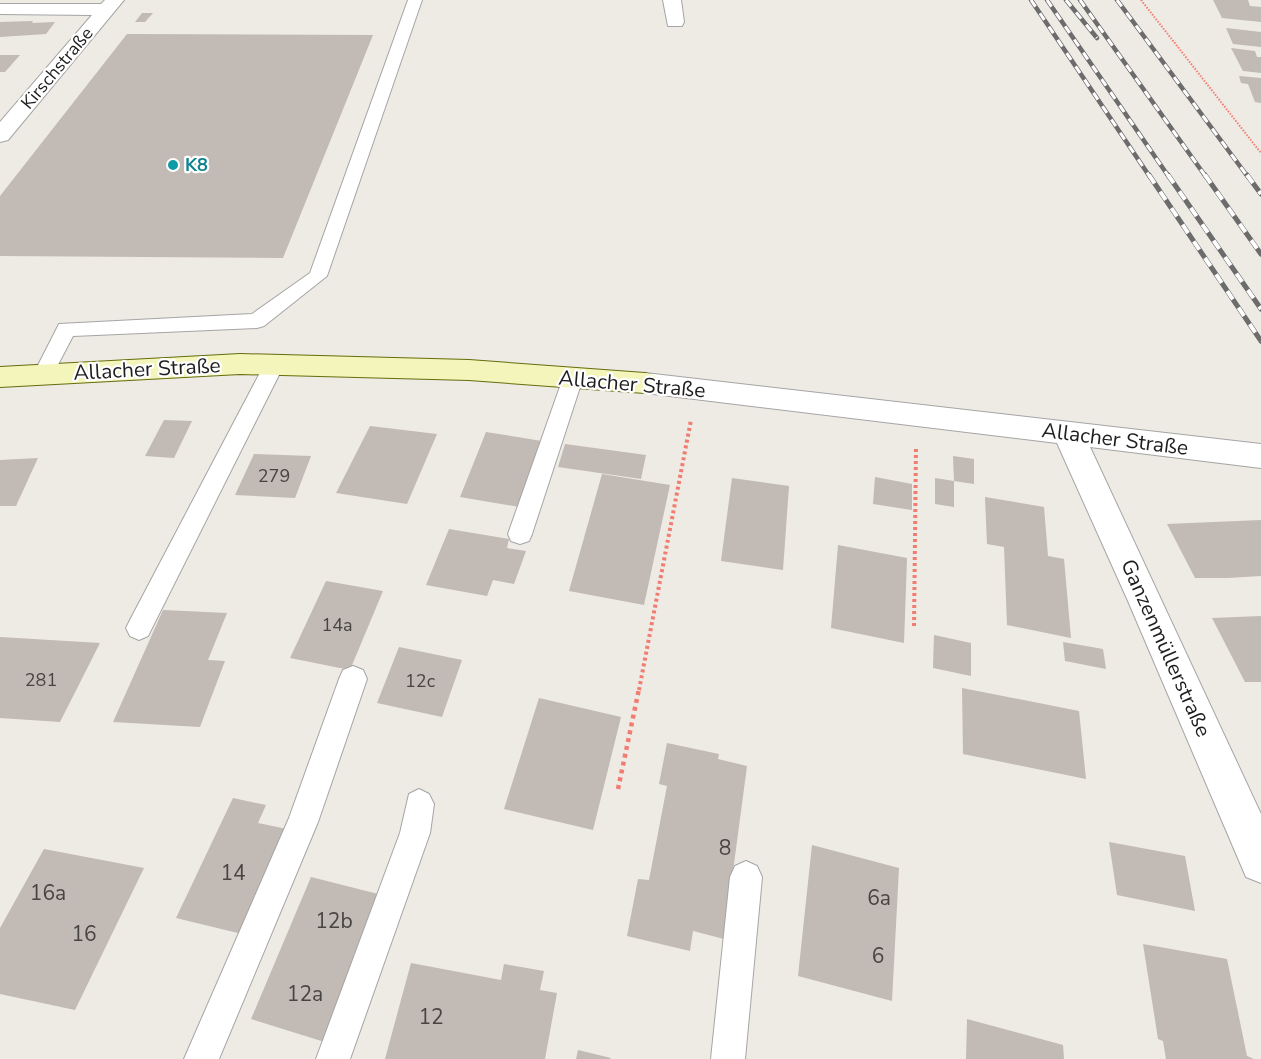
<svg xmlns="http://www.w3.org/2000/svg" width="1261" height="1059" font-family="'Nunito Sans',sans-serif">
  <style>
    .building { fill: #c2bab4 }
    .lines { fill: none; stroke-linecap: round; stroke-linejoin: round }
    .lane-casing { stroke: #a5a5a5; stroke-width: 2 }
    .street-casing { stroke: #a5a5a5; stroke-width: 2 }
    .secondary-casing { stroke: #656d0c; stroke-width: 2 }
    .path-far2 { stroke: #f17d72; stroke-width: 2; stroke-dasharray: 1.5 1.5; stroke-linecap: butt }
    .path-far1 { stroke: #f17d72; stroke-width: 4; stroke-dasharray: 3 3; stroke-linecap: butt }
    .path { stroke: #f17d72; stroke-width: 4.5; stroke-dasharray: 4 4; stroke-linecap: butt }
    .lane { fill: #fff; fill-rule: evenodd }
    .street { fill: #fff; fill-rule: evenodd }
    .secondary { fill: #f3f5bb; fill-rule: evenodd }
    .rail-far1-casing { stroke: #6c6c6c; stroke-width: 4.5 }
    .rail-casing { stroke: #6c6c6c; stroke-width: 5 }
    .rail-far1 { stroke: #fff; stroke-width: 3; stroke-dasharray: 8; stroke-linecap: butt }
    .rail { stroke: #fff; stroke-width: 4; stroke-dasharray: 10; stroke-linecap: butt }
    .culture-dot { fill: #0f9aa8; stroke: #fff; stroke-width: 2 }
    .labels { text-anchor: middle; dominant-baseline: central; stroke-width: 4.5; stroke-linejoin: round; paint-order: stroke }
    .far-street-label { font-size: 18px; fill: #1e1e1e; stroke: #fff }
    .far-culture-label { font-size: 18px; font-weight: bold; fill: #0d838f; stroke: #fff; text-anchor: start }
    .number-label { font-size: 18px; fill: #474544 }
    .street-label { font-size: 21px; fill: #1e1e1e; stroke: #fff }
    .near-number-label { font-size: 21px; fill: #474544 }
  </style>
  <rect width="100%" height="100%" fill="#eeeae4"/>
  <path class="building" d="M1213,0H1248L1250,6L1261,7V22L1222,18Z
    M142,13H153L145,22H135Z
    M0,22L33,21L32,23L55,22L46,34L0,37Z
    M1226,28L1261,32V47L1233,44Z
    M127,34L373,35L283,258L0,256V196Z
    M1231,48L1255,51L1257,57H1261V73L1243,71Z
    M0,55H20L5,72H0Z
    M1239,76L1261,78V103L1255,102L1248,84L1241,83Z
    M164,420L192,421L174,458L145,456Z
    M370,426L437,434L407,504L336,493Z
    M486,432L548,442L525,508L460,497Z
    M565,444L646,455L641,479L558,467Z
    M254,454L311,456L295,498L235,495Z
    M953,456L974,459V484L954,481V507L935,504V478L954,481Z
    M38,458L16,506H0V460Z
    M602,474L670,485L644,605L569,591Z
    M875,477L912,484V510L873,504Z
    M732,478L789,486L783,570L721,561Z
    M985,497L1044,507L1048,556L1064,559L1071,638L1007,625L1004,547L987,544Z
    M1261,520V576L1228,578H1195L1167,524Z
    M449,529L509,539L507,548L526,551L514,584L493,580L487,596L426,585Z
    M838,545L907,558L904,643L831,628Z
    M326,581L383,591L350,670L290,658Z
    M163,610L227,613L208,660L225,661L200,727L113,722Z
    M1261,616V682H1245L1212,618Z
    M934,635L971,643V676L933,668Z
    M0,637L100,643L60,722L0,718Z
    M1063,642L1103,649L1106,669L1065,661Z
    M399,647L462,660L442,717L377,703Z
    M962,688L1079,711L1086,779L963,754Z
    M539,698L621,717L593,830L504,809Z
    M667,743L719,754L718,759L747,766L724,939L693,931L690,951L627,936L638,879L649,880L667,786L659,784Z
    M233,798L266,805L258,823L287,829L242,934L176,918Z
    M1109,842L1185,856L1195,911L1117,895Z
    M812,845L899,868L892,1001L798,976Z
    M44,849L144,868L75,1010L0,994V928Z
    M311,877L386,896L331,1044L251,1019Z
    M1143,944L1227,959L1247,1056L1254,1059H1166L1163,1041L1158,1039Z
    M411,963L501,980L504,964L544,971L540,990L557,993L545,1059H385Z
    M967,1019L1063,1045L1064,1059H966Z
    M578,1050L611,1058L610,1059H576Z"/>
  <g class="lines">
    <defs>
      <path id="lane" d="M408,0H422L327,276L264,326L257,328L73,336L50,380L43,382L36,380L33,375L59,324L252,314L310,273Z
        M274,358L281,360L284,365L148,636L139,640L130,636L126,628L130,620L264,365L267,360Z
        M573,370L580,373L583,378L532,534L529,541L520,544L511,541L508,534L563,378L566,373Z
        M353,666L363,670L367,679L318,822L219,1059H184L289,818L339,679L343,670Z
        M419,789L429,794L434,804L430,833L350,1059H316L400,833L409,794Z
        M746,861L757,866L762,877L745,1059H711L730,877L735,866Z"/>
      <path id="street" d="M105,0H124L8,140L0,142V122L92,15L0,14V4H101Z
        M663,0H681L684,22L682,26H668Z
        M645,373L1261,444V468L1090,447L1261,814V883L1246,877L1128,601L1057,443L645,393L635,390L631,383L635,376Z"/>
      <path id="secondary" d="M240,354L469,360L645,373L655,376L659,383L655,390L645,393L469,380L240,374L0,387V367Z"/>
    </defs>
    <use href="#lane" class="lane-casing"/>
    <use href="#street" class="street-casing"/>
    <use href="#secondary" class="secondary-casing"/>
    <path class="path-far2" d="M1141,0L1261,153"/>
    <path class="path-far1" d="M914,626L916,447
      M639,690L691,420"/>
    <path class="path" d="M618,789L639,689"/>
    <use href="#lane" class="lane"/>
    <use href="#street" class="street"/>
    <use href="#secondary" class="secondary"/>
    <defs>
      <path id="rail-far1" d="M1031,0L1150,177
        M1047,0L1169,177
        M1066,0L1097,38
        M1080,0L1206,177
        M1117,0L1248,177"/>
      <path id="rail" d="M1149,175L1261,341
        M1168,175L1261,309
        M1205,175L1261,254
        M1247,175L1261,194"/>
    </defs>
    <use href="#rail-far1" class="rail-far1-casing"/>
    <use href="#rail" class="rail-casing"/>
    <use href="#rail-far1" class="rail-far1"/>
    <use href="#rail" class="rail"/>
  </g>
  <circle class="culture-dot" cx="173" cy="165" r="6"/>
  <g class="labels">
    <g class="far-street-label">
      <text transform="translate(57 68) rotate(-50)">Kirschstraße</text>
    </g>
    <g class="far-culture-label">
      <text x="185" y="165">K8</text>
    </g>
    <g class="number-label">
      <text x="274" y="476">279</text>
      <text x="337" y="625">14a</text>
      <text x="41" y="680">281</text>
      <text x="420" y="681">12c</text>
    </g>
    <g class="street-label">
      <text transform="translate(147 369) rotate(-3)">Allacher Straße</text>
      <text transform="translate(632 384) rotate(5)">Allacher Straße</text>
      <text transform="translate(1115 439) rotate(7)">Allacher Straße</text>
      <text transform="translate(1166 648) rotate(66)">Ganzenmüllerstraße</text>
    </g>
    <g class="near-number-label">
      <text x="725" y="848">8</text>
      <text x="233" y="873">14</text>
      <text x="48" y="893">16a</text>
      <text x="879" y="898">6a</text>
      <text x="334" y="921">12b</text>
      <text x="84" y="934">16</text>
      <text x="878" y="956">6</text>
      <text x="305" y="994">12a</text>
      <text x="431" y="1017">12</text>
    </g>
  </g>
</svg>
